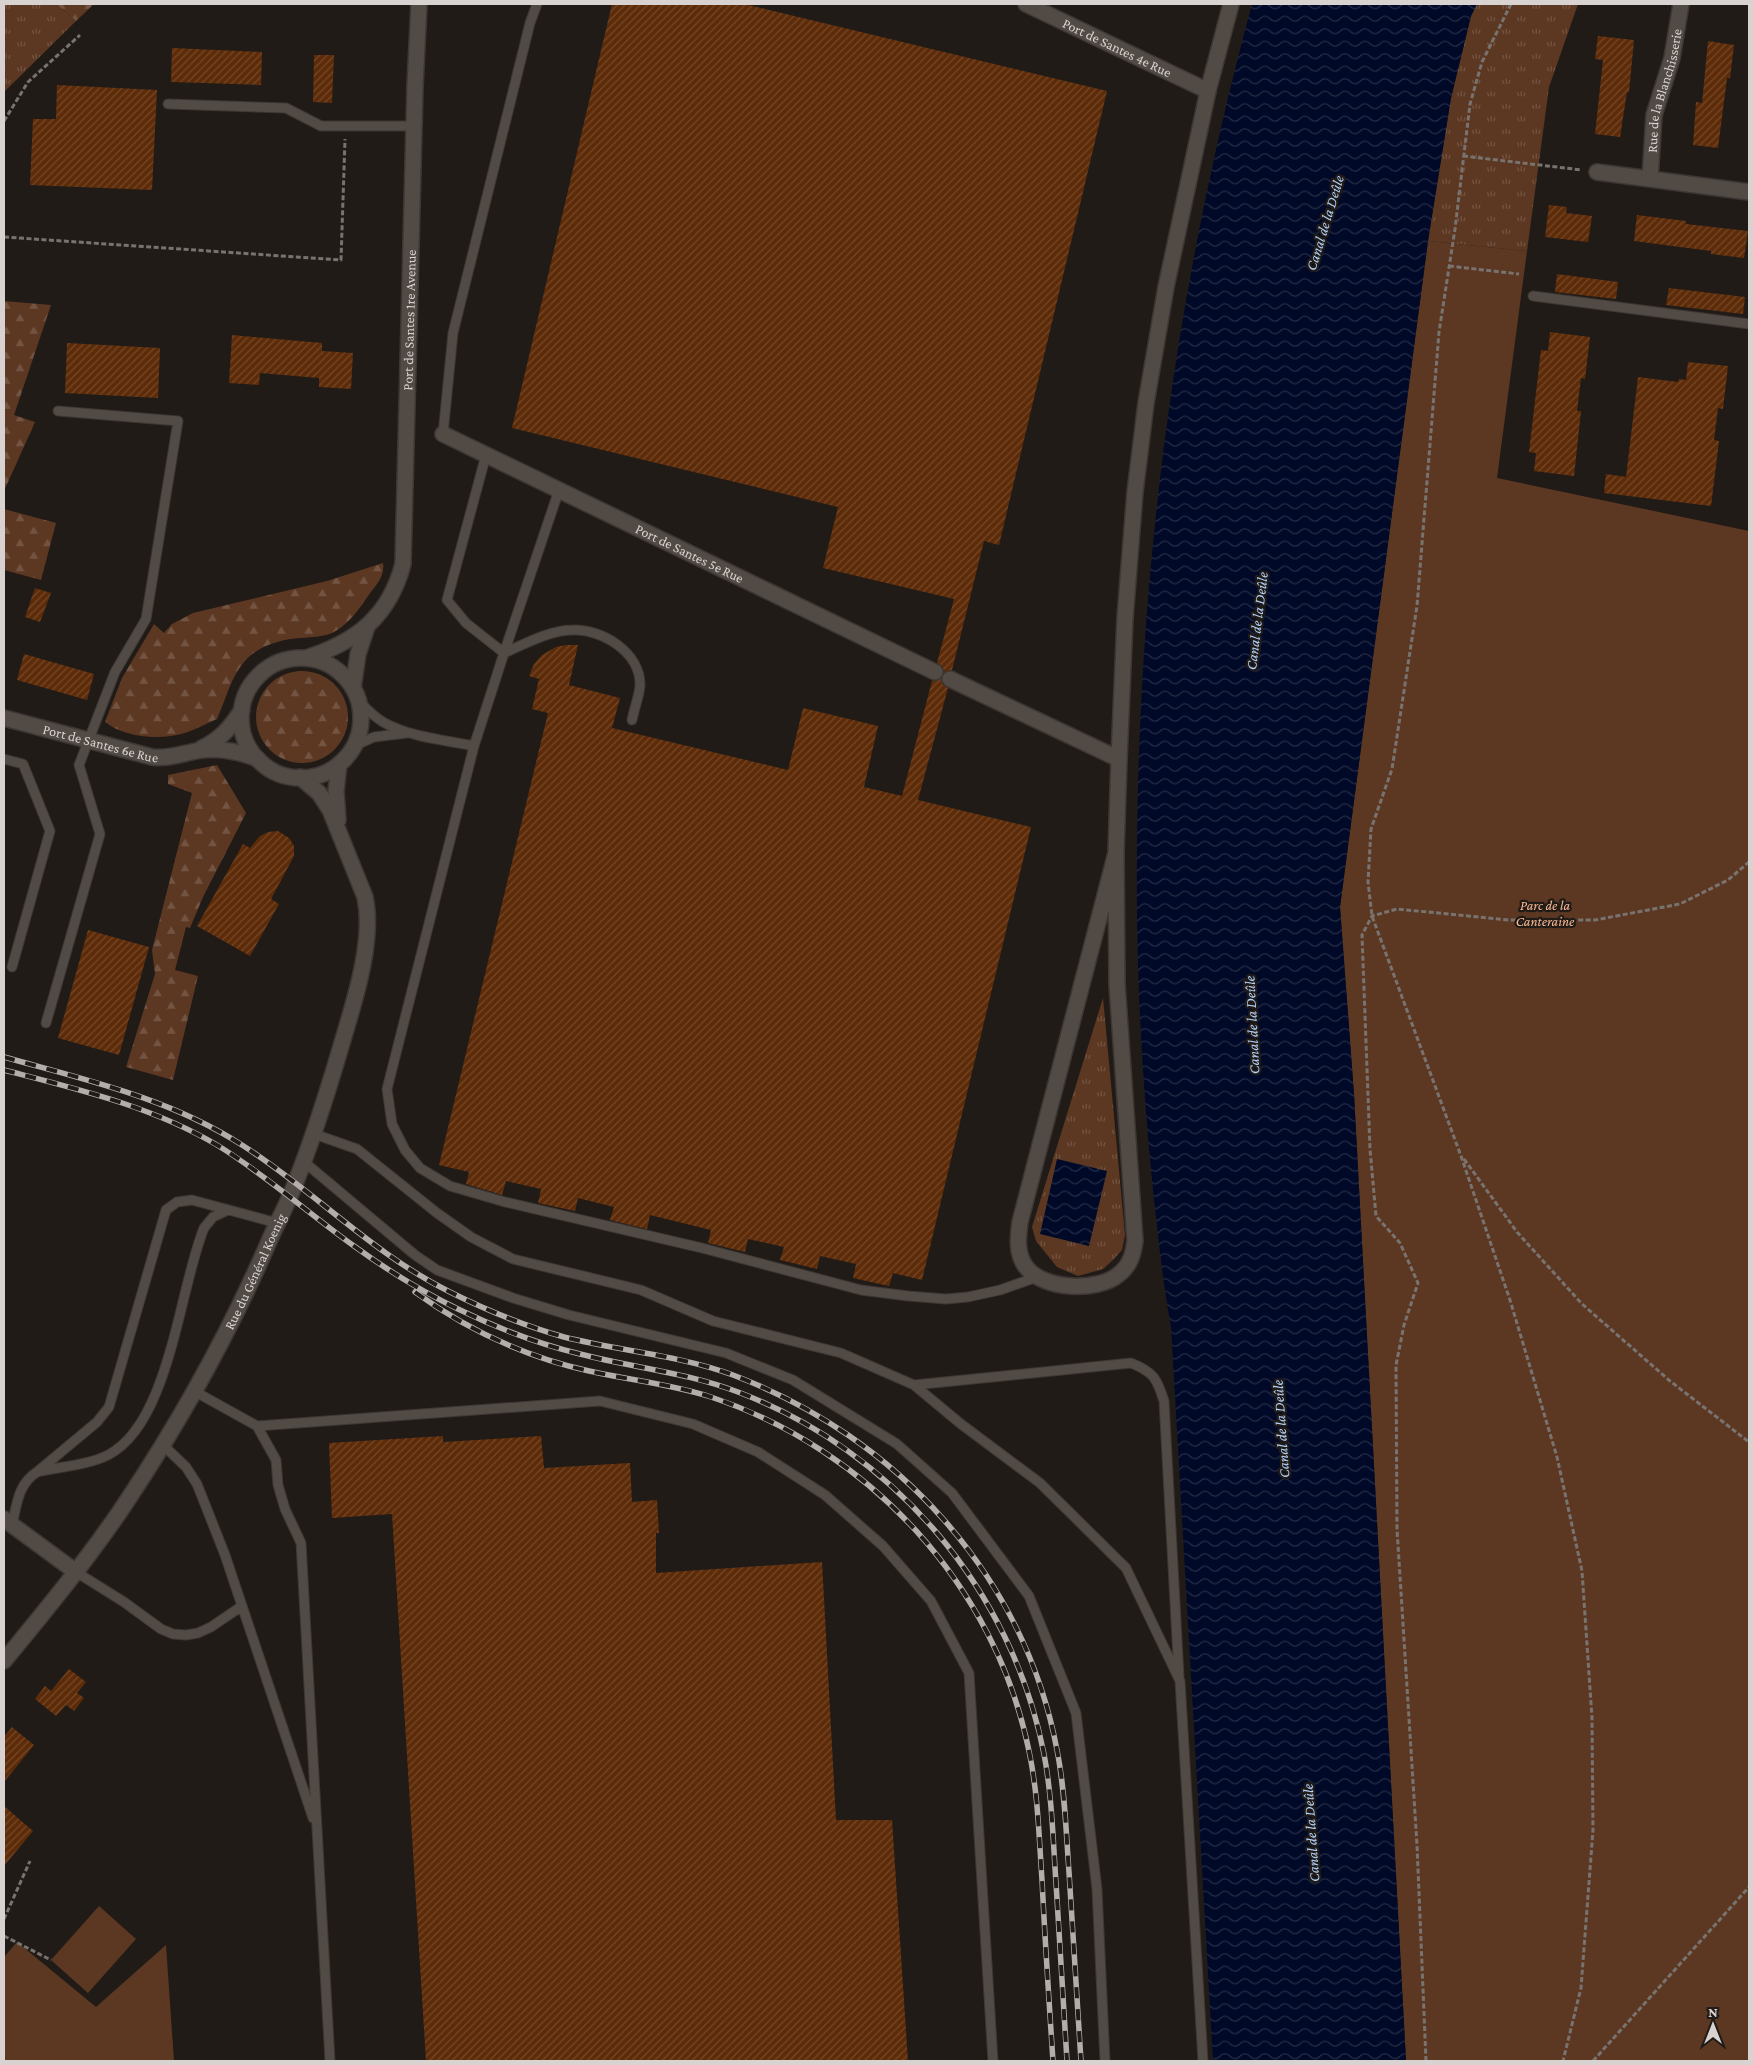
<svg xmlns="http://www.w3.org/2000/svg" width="1753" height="2065" font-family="'Crimson Pro',serif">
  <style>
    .grass { fill: url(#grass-tufts) }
    .forest { fill: url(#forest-firs) }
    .green { fill: #5c3823 }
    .water { fill: url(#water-waves) }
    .building { fill: url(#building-hatch) }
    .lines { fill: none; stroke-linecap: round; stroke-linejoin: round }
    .lane-casing { stroke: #3c3735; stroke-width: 11 }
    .street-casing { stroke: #3c3735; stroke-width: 18 }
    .path { stroke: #797370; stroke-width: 3; stroke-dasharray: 5 2.5; stroke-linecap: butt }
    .lane { stroke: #524a45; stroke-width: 9 }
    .street { stroke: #524a45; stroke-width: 15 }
    .rail-casing { stroke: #b3aeac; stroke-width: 5.5 }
    .rail { stroke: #211b17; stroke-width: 4; stroke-dasharray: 11; stroke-linecap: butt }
    .labels { text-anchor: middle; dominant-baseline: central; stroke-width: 4.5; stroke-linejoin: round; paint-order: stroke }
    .street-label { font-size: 14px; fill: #d8d3d1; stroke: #211b17 }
    .park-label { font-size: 14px; font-style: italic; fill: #fab893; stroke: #211b17 }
    .water-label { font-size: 15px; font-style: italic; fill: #b1d1fc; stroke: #211b17 }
  </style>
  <defs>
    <pattern id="grass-tufts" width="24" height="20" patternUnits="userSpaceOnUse" patternTransform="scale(1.25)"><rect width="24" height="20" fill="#5c3823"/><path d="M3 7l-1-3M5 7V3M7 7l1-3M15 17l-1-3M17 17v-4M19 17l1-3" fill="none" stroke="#735442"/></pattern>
    <pattern id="forest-firs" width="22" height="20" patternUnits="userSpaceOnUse" patternTransform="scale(1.25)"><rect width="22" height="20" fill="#5c3823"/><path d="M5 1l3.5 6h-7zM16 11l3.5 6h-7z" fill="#735442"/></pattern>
    <pattern id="water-waves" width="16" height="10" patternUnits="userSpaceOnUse" patternTransform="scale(1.25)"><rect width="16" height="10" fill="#000927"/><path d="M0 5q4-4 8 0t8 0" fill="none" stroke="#242c45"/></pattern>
    <pattern id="building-hatch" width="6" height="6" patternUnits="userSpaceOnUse" patternTransform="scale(1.25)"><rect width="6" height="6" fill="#5d2b08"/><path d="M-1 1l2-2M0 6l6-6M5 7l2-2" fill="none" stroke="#74492b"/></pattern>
  </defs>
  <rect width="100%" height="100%" fill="#211b17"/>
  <path class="grass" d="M4,4H56L76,21L4,92Z
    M1477,4H1578L1549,87L1527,251L1428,241L1451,98L1471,16Z
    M1103,998L1125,1235L1122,1250L1113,1260L1103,1269L1078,1276L1057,1267L1036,1241L1032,1227Z"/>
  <path class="forest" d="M56,4H94L76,21Z
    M4,301L51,305L14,415L35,422L4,491Z
    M4,509L56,523L41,580L4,570Z
    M383,563C385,577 376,585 368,596C358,610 350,623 334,632C324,637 312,637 301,638C283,639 265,644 251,655C232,671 227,697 217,719C205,724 193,731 181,734C157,740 124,737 105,722L122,678L154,624L164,633L172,624L193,613L327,581Z
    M256 717a46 46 0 1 1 92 0a46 46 0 1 1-92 0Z
    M217,765L246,813L203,897L190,928L186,927L175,970L198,976L173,1080L126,1067L155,974L152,950L192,793L168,784V775Z"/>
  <path class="green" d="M1428,241L1527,251L1497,478L1749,531V2061H1406L1354,1094L1340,907Z
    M99,1906L136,1939L88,1993L51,1960Z
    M17,1942L96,2007L166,1945L174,2061H4V1957Z"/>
  <path class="water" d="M1252,4H1477L1471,16L1451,98L1428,241L1340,907L1354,1094L1406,2061H1213L1171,1326C1163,1285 1159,1242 1154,1200C1144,1104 1138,1009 1137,912C1134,603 1171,303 1252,4Z
    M1057,1159L1107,1171L1089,1246L1040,1234Z"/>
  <path class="building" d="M612,4H744L1107,91L999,545L984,541L952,670L944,672L942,666L937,663L954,599L823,568L838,507L512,428Z
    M1598,36L1634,40L1629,92H1627L1620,137L1595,134L1603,60L1595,59Z
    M1708,41L1734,45L1730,78H1727L1718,148L1693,145L1696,102L1702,103Z
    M172,48L262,52L261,85L171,82Z
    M314,55H334L332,103L313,102Z
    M57,85L157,90L152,190L30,185L33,119H56Z
    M1549,205L1567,207L1566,213L1592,216L1588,242L1545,237Z
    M1637,215L1686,221V224L1748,231L1744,258L1711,254V251L1634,241Z
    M1557,274L1618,282L1616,299L1555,292Z
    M1669,288L1745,297L1743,314L1666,305Z
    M1550,332L1590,337L1585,379L1581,378L1577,411H1581L1574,476L1534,471L1536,453L1529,452L1541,350L1548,351Z
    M232,335L322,343V351L353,353L351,389L319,387V378L260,373L259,385L229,383Z
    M67,343L160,348L158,398L65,393Z
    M1688,362L1728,366L1723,409L1718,408L1714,440L1719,441L1711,506L1604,493L1606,474L1626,477L1638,377L1678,382L1679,379L1686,380Z
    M35,588L51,593L40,622L25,617Z
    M566,645H578L569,685L620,698L612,728L788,770L803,708L878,726L864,787L902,796L932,681L941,679L943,685L948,688L918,800L1031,827L922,1280L893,1273L889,1286L853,1278L856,1264L820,1256L817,1269L780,1260L784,1247L748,1239L745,1252L708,1243L711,1230L650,1215L647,1229L626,1224L610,1220L614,1207L578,1198L575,1211L538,1203L541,1189L506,1181L502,1195L466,1184L469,1172L439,1165L548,713L532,709L539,679L529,676L534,664L542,655L556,647Z
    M24,654L94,674L87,700L17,680Z
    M278,831L289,838L294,846V856L271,899L279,904L250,956L197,926L243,844L250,848L260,836L268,832Z
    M88,930L149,947L119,1055L58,1038Z
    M443,1436V1442L541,1436L544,1468L630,1463L632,1502L657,1500L659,1533H656V1573L822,1562L836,1820H892L908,2061H426L392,1514L332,1518L329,1443Z
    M69,1669L86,1682L77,1693L84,1698L74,1711L66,1705L56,1716L35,1699L45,1686L51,1691Z
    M12,1727L34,1745L4,1782V1737Z
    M4,1806L33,1831L4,1866Z"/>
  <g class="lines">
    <defs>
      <path id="lane" d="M168,104L286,108L321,126H414
        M1533,296L1749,324
        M443,434L453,333L530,23L537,4
        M486,455L447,600L466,623L504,653L474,746L387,1089L392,1124L405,1150L420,1168L450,1186L505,1202L702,1248L861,1290L908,1296L946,1299L968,1297L1000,1290L1037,1277
        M559,490L504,653C525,644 549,630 573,630C603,629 641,653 640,686C639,697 634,709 632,720
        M359,701C366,708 373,716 383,722C409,737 444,740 474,746
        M354,746L374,737L407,733
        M4,759L23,764L50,831L12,967
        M46,1023L100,834L79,765L115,672L146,619L178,421L58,411
        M314,1134L357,1149L437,1213L471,1237L513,1259L641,1290L713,1321L841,1353L914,1385L961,1424L1040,1483L1126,1568L1180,1681L1203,2061
        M303,1161L415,1255L437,1270L513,1298L569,1315L726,1353L793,1380L897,1444L952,1493L1029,1596L1076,1713L1097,1889L1105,2061
        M914,1385L1131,1363C1154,1372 1157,1379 1164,1401L1179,1676
        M194,1391L257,1426L600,1401L693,1424L758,1452L825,1495L883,1546L931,1601L969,1673L993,2061
        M257,1426L276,1460L278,1485L285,1509L301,1543L330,2061
        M163,1445L186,1467L197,1484L225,1555L313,1818
        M37,1472L97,1422L109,1407L166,1210L177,1202L192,1200L277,1223
        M12,1525C17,1504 18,1484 37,1472C58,1467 89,1465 108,1455C170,1423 179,1289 204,1228L213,1217L228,1210
        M76,1572L124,1602L161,1629L173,1634L186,1635L198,1633L211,1627L242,1606"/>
      <g id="street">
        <path id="s1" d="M1026,4L1208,91"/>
        <path d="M1597,172L1749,192"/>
        <path id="s2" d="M1650,179L1654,115L1672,58L1681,4"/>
        <path id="s3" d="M443,434L935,672"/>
        <path id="s4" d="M306,658C356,642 389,617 403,564L415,86L419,4"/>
        <circle cx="301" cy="718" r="60"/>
        <path d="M950,679L1119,759L1116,853L1117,984L1135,1241C1133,1255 1130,1266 1118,1275C1097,1292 1043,1290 1026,1267C1016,1254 1018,1237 1020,1222L1116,853"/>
        <path d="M353,688L358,654L367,627"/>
        <path id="s5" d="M4,718L152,757C168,759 181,754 196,751C218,747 238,751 258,759"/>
        <path d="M202,748C220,740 231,727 242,710"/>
        <path d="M1119,759L1125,618L1135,492L1146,403L1166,287L1208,91L1231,4"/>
        <path d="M338,820L336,791L339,764"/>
        <path d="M4,1519L76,1572"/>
        <path id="s6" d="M4,1661C46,1610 88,1559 125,1504C181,1420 230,1332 270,1239C278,1221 288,1203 295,1184C312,1141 326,1097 339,1053C352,1008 375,943 365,897L330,810L319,793L300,777"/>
      </g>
    </defs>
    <use href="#lane" class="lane-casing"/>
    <use href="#street" class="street-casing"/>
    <path class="path" d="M1511,4L1482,62L1470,104L1455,229L1439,332L1417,606L1392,769L1371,829L1368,882L1372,916L1461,1156L1510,1300L1557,1457L1582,1571L1592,1718L1593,1830L1581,1988L1563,2061
      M4,121L28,82L80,35
      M1463,156L1582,170
      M4,237L341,260L345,139
      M1449,266L1519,274
      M1464,1159L1517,1232L1582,1304L1670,1381L1749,1442
      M4,1919L30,1861
      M4,1936L51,1960
      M1426,2061L1417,1845L1397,1529L1396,1365L1404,1325L1418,1283L1400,1243L1376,1216L1370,1149L1362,935L1372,916L1397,909L1509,920H1595L1680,904L1728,880L1749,862
      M1593,2061L1749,1887"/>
    <use href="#lane" class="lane"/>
    <use href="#street" class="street"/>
    <defs>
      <path id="rail" d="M4,1057C86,1080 169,1098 242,1145C313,1190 373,1254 450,1292C486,1310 525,1326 564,1337C620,1351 679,1355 733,1375C897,1437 1024,1575 1057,1750C1065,1790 1066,1832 1069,1872C1073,1935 1077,1998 1081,2061
        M4,1070C77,1089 151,1106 217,1145C266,1175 308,1213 354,1246C387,1270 423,1292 458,1309C497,1328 538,1344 580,1354C634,1368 685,1372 738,1392C894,1451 1012,1590 1044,1754C1052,1796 1053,1840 1056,1883C1060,1942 1063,2002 1067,2061
        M415,1292C466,1329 526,1357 589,1371C629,1380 671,1384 711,1397C870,1450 995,1585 1029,1751C1038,1793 1039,1837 1042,1880C1045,1941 1049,2001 1053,2061"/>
    </defs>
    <use href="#rail" class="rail-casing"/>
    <use href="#rail" class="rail"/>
  </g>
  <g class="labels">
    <g class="street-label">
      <text stroke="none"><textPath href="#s1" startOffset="101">Port de Santes 4e Rue</textPath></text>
      <text stroke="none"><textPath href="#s2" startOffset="90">Rue de la Blanchisserie</textPath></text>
      <text stroke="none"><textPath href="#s4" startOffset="386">Port de Santes 1re Avenue</textPath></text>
      <text stroke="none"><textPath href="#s3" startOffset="274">Port de Santes 5e Rue</textPath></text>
      <text stroke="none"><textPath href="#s5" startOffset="100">Port de Santes 6e Rue</textPath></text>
      <text stroke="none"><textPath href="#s6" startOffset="465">Rue du Général Koenig</textPath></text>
    </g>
    <g class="park-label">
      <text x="1545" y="905">Parc de la<tspan x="1545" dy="16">Canteraine</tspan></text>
    </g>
    <g class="water-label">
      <text transform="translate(1325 223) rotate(-73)">Canal de la Deûle</text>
      <text transform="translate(1257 621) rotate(-83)">Canal de la Deûle</text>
      <text transform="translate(1252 1025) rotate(-93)">Canal de la Deûle</text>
      <text transform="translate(1281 1429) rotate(-94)">Canal de la Deûle</text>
      <text transform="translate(1311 1833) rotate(-94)">Canal de la Deûle</text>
    </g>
  </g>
  <rect width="1753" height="2065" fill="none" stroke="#d8d3d1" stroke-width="10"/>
  <g transform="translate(1713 2025)" stroke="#211b17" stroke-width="4" paint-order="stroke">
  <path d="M0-4L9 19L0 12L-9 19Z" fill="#d8d3d1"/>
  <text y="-8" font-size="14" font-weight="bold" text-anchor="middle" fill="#d8d3d1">N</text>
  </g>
</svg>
